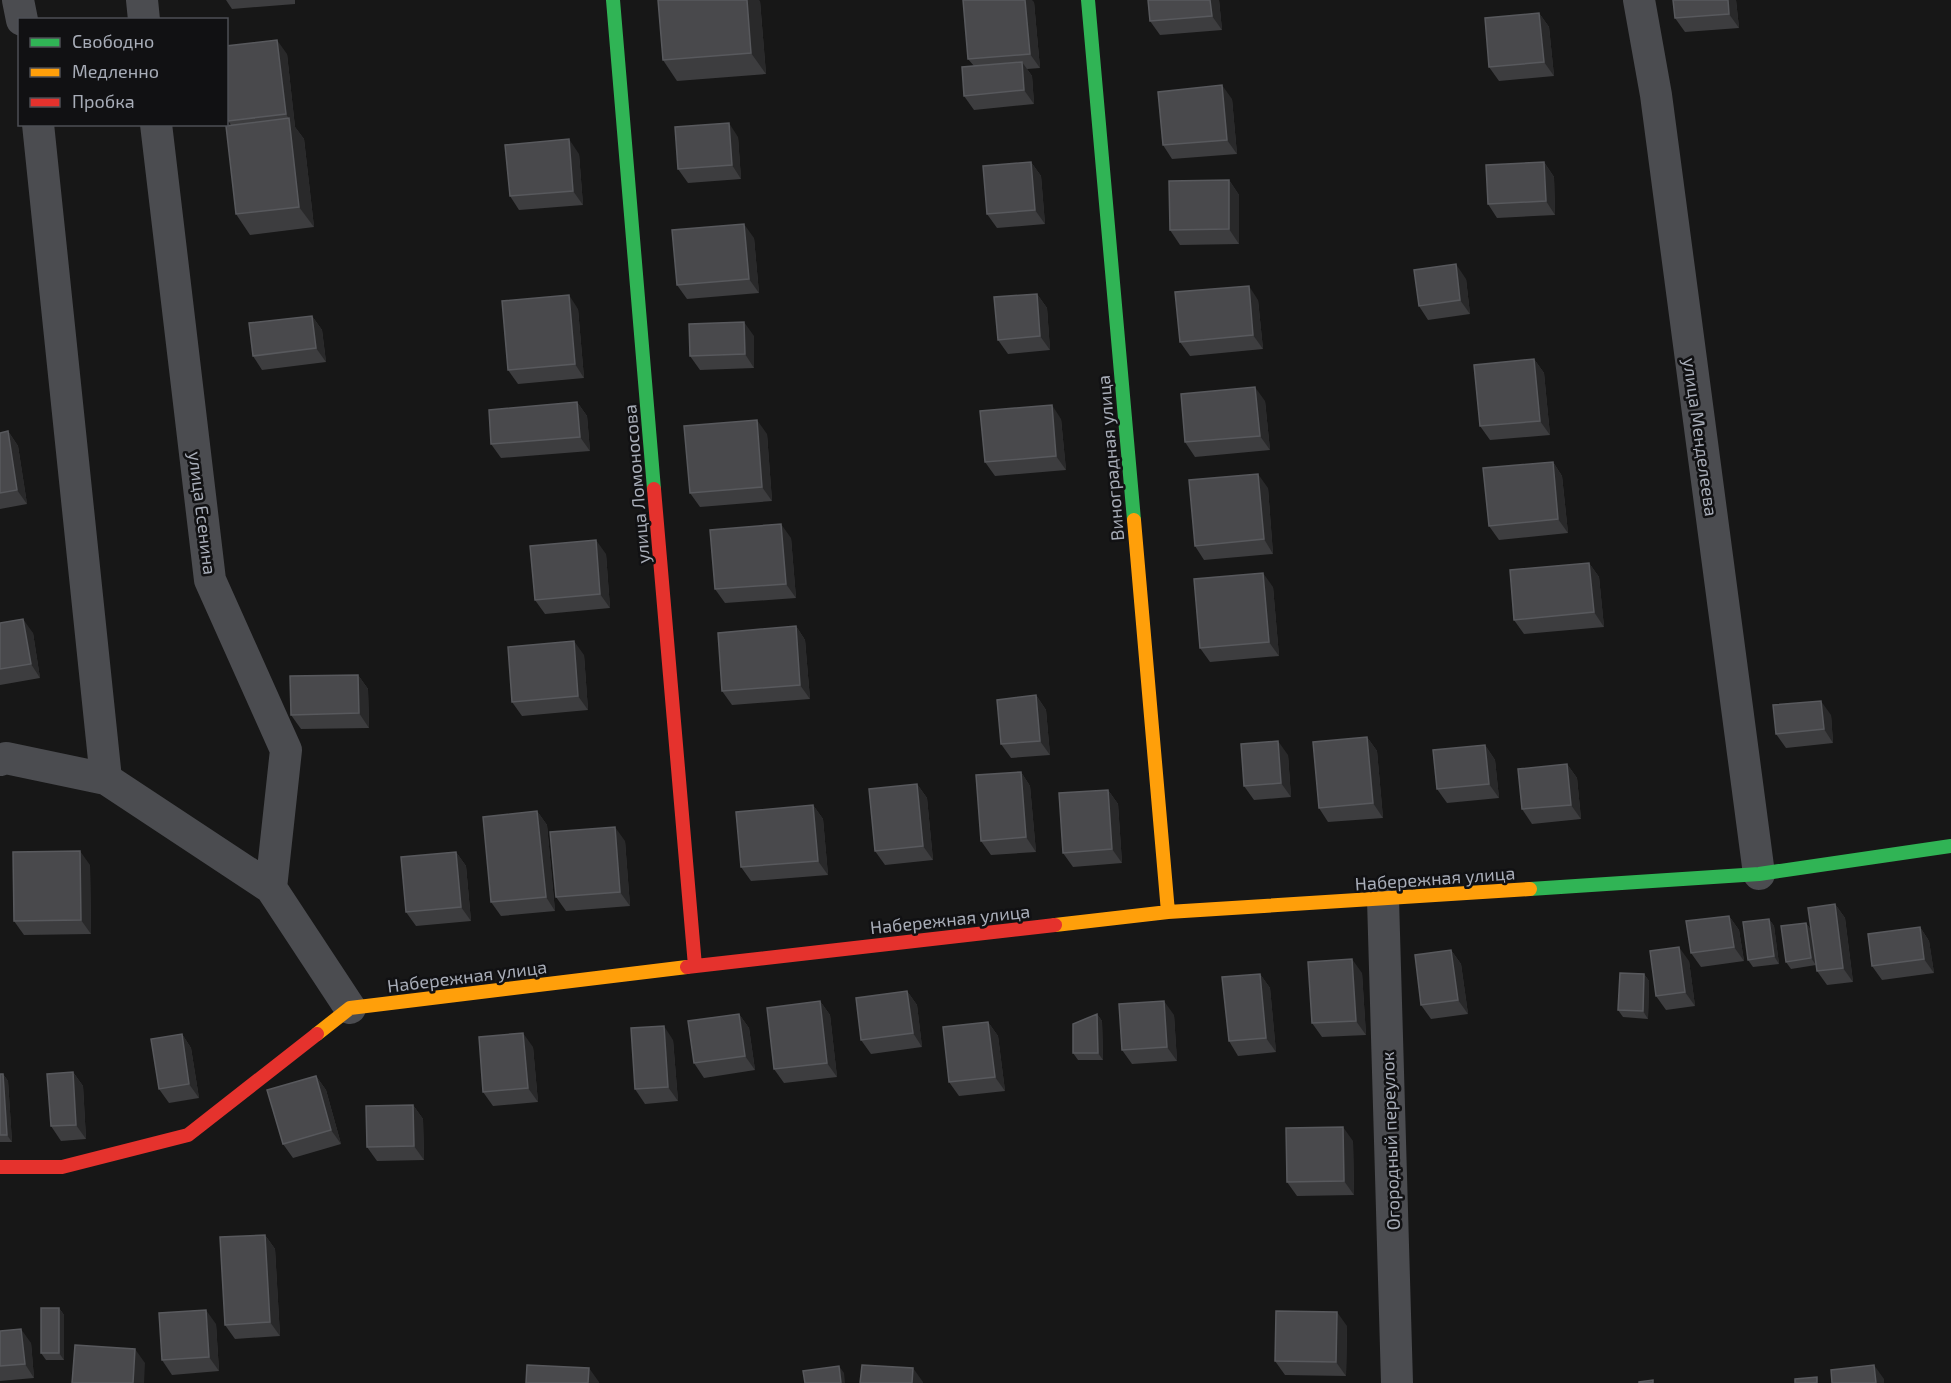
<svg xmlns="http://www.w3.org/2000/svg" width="1951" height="1383" font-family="'Exo 2',sans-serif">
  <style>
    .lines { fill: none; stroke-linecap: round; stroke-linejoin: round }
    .street { stroke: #4b4c50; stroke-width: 32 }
    .fast { stroke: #30b455; stroke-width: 14 }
    .slow { stroke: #ff9f0a; stroke-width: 14 }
    .jam { stroke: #e5322d; stroke-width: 14 }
    .wall { fill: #3d3d3f }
    .shaded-wall { fill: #29292a }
    .building { fill: #49494c; stroke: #58595d; stroke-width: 1.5 }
    .labels { text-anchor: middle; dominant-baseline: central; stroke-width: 5; stroke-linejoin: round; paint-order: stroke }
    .street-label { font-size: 18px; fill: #a8adb8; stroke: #111113 }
  </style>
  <rect width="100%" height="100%" fill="#171717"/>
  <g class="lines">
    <path class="street" d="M18,0L22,20
      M142,0L144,20
      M1639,0L1656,95L1759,874
      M38,124L106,779
      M156,124L210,580L286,750L271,888
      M0,760L6,758L106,779L271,888L350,1008
      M1383,899L1397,1383"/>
    <path class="fast" d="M613,0L654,489
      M1088,0L1134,520
      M1530,889L1759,874L1951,846"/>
    <path class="slow" d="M1134,520L1168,912
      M1055,925L1168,912L1530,889
      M317,1034L350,1008L687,967"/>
    <path class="jam" d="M654,489L695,966
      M687,967L1055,925
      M0,1167H62L188,1135L317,1034"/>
  </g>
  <path class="wall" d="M226,0H295V4L232,9Z
    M1219,0L1222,30L1160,35L1150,21Z
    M1736,0L1739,28L1685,32L1675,18Z
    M760,1L766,74L677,81L663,60Z
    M1034,2L1040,68L1027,69L1032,76L1034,104L974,110L964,96L974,66L968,59Z
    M1539,13L1549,27L1554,76L1499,81L1489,67Z
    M287,54L295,127L304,139L314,227L250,235L236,214L231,125L228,121Z
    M1232,99L1237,154L1172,159L1163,145Z
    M738,137L741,179L688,183L678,169Z
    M579,154L583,205L519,210L510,196Z
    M1031,162L1041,176L1045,224L997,228L987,214Z
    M1544,162L1554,177L1555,215L1497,218L1488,204Z
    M1229,180L1239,195V244L1180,245L1170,230Z
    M754,238L759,293L687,299L677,285Z
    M1466,279L1470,314L1428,320L1419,306Z
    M1037,294L1047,308L1050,350L1008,354L998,340Z
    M1258,300L1263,349L1190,356L1180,342Z
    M578,309L584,378L518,384L508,370Z
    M312,316L322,330L326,362L262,370L253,356Z
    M754,336V368L700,370L690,356Z
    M1534,359L1544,373L1550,435L1490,440L1480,426Z
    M1265,401L1270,450L1195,457L1185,442Z
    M577,402L587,416L590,451L501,458L491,444Z
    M1061,419L1066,470L995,476L985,462Z
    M8,431L18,446L27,504L0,509V433Z
    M767,434L772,501L700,507L690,493Z
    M1553,462L1562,476L1568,533L1499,540L1489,526Z
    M1268,488L1273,554L1204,560L1195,546Z
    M791,538L796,598L725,603L715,589Z
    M606,554L610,608L545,614L535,600Z
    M1589,563L1599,577L1604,627L1524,634L1514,620Z
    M1273,587L1279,656L1210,662L1200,648Z
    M0,623L33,633L40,678L0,685Z
    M796,626L805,640L810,699L732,705L722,691Z
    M584,655L588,710L522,716L512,702Z
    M358,675L368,689L369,728L301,729L291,715Z
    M1036,695L1046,710L1050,755L1011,758L1001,744Z
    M1831,715L1833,743L1786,748L1776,734Z
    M1367,737L1377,751L1383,818L1328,822L1319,808Z
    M1485,745L1495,760L1499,798L1447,803L1437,789Z
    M1288,755L1291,797L1254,800L1244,786Z
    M1567,764L1577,778L1581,819L1532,824L1522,809Z
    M1021,772L1030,786L1036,852L991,855L981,841Z
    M917,784L927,798L933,860L885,865L875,851Z
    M1108,790L1118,804L1122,863L1073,867L1063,853Z
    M813,805L823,819L828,875L751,881L741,867Z
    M537,811L547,825L555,911L501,916L491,902Z
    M625,841L630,906L566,911L556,897Z
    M456,852L466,866L471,921L416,926L406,912Z
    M90,865L91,934L24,935L14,921Z
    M1835,904L1845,918L1853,982L1827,985L1817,971Z
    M1729,916L1739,930L1744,961L1701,967L1691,953Z
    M1769,919L1774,926L1779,964L1753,967L1748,960Z
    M1806,923L1811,930L1816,965L1791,969L1786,962Z
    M1920,927L1929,941L1934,973L1882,980L1872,966Z
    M1451,950L1461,964L1468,1014L1431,1019L1421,1005Z
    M1689,961L1695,1006L1666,1010L1656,996Z
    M1362,973L1366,1035L1322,1037L1312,1023Z
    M1260,974L1270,988L1276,1052L1238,1056L1229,1041Z
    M1644,974L1649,981L1648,1019L1623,1017L1618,1010Z
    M907,991L917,1005L922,1047L871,1054L861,1040Z
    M820,1001L830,1015L837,1077L784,1083L774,1069Z
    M739,1014L749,1028L755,1070L704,1078L694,1063Z
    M1097,1014L1102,1021L1103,1060H1078L1073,1053Z
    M1174,1015L1177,1061L1132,1064L1122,1050Z
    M988,1022L998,1036L1005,1091L959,1096L949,1082Z
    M182,1034L191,1048L199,1098L169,1103L159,1089Z
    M673,1040L678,1101L645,1104L635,1089Z
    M533,1047L538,1102L493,1106L483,1092Z
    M73,1072L83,1086L86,1139L61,1141L51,1126Z
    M0,1074H3L8,1081L12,1142H0Z
    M316,1076L326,1090L341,1144L293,1158L283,1144Z
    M413,1105L423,1119L424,1160L377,1161L367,1147Z
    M1353,1141L1354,1195L1297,1196L1287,1182Z
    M265,1235L275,1249L280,1336L235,1339L225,1325Z
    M59,1308L64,1315V1360H46L41,1353Z
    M216,1324L219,1371L172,1375L162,1360Z
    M1347,1326L1346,1376L1285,1375L1275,1361Z
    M0,1331L31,1343L34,1378L0,1381Z"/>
  <path class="shaded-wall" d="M747,0H759L760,1L766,74L751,53Z
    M1025,0H1032L1034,2L1040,68L1030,54Z
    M1210,0H1219L1222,30L1212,16Z
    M1728,0H1736L1739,28L1729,14Z
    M1539,13L1549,27L1554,76L1544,62Z
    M277,40L287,54L295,127L304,139L314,227L299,207L289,119L286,114Z
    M1022,62L1032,76L1034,104L1024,90Z
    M1222,85L1232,99L1237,154L1227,140Z
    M729,123L738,137L741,179L732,165Z
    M569,139L579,154L583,205L573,191Z
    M1031,162L1041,176L1045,224L1035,210Z
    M1544,162L1554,177L1555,215L1546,201Z
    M1229,180L1239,195V244L1229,229Z
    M744,224L754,238L759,293L749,279Z
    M1456,264L1466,279L1470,314L1460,300Z
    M1249,286L1258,300L1263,349L1253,335Z
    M1037,294L1047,308L1050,350L1040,336Z
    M569,295L578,309L584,378L575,364Z
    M312,316L322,330L326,362L316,348Z
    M744,322L754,336V368L745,354Z
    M1534,359L1544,373L1550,435L1540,421Z
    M1255,387L1265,401L1270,450L1260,436Z
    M577,402L587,416L590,451L580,437Z
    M1052,405L1061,419L1066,470L1056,456Z
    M757,420L767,434L772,501L762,487Z
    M8,431L18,446L27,504L17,490Z
    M1553,462L1562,476L1568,533L1558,519Z
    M1258,474L1268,488L1273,554L1264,539Z
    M781,524L791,538L796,598L786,584Z
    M596,540L606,554L610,608L600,594Z
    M1589,563L1599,577L1604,627L1594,612Z
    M1263,573L1273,587L1279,656L1269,642Z
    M23,619L33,633L40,678L31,664Z
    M796,626L805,640L810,699L800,685Z
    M574,641L584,655L588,710L578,696Z
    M358,675L368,689L369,728L359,713Z
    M1036,695L1046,710L1050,755L1040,741Z
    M1821,701L1831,715L1833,743L1824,729Z
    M1367,737L1377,751L1383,818L1373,803Z
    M1278,741L1288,755L1291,797L1281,783Z
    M1485,745L1495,760L1499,798L1489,784Z
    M1567,764L1577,778L1581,819L1571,805Z
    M1021,772L1030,786L1036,852L1026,837Z
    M917,784L927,798L933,860L923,846Z
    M1108,790L1118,804L1122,863L1112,849Z
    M813,805L823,819L828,875L818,861Z
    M537,811L547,825L555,911L546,897Z
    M615,827L625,841L630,906L620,892Z
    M80,851L90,865L91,934L81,920Z
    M456,852L466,866L471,921L461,907Z
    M1835,904L1845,918L1853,982L1843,968Z
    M1729,916L1739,930L1744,961L1734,947Z
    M1769,919L1774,926L1779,964L1774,956Z
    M1806,923L1811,930L1816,965L1811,958Z
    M1920,927L1929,941L1934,973L1924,959Z
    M1679,947L1689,961L1695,1006L1685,992Z
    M1451,950L1461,964L1468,1014L1458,1000Z
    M1352,959L1362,973L1366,1035L1356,1021Z
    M1260,974L1270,988L1276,1052L1266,1038Z
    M1644,974L1649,981L1648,1019L1643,1011Z
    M907,991L917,1005L922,1047L913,1033Z
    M820,1001L830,1015L837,1077L827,1063Z
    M1164,1001L1174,1015L1177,1061L1167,1047Z
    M739,1014L749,1028L755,1070L745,1056Z
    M1097,1014L1102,1021L1103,1060L1098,1053Z
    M988,1022L998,1036L1005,1091L995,1077Z
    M664,1026L673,1040L678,1101L668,1087Z
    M523,1033L533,1047L538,1102L528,1088Z
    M182,1034L191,1048L199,1098L189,1084Z
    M73,1072L83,1086L86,1139L76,1125Z
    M3,1074L8,1081L12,1142L7,1135Z
    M316,1076L326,1090L341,1144L331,1130Z
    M413,1105L423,1119L424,1160L414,1146Z
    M1343,1127L1353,1141L1354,1195L1344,1181Z
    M265,1235L275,1249L280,1336L270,1322Z
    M59,1308L64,1315V1360L59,1353Z
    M206,1310L216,1324L219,1371L209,1357Z
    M1337,1312L1347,1326L1346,1376L1336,1362Z
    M21,1329L31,1343L34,1378L25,1364Z
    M135,1349L145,1363L144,1383H133Z
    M1874,1365L1884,1379V1383H1876Z
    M839,1366L844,1373L845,1383H841Z
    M589,1368L599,1382V1383H588Z
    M913,1368L923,1382V1383H912Z"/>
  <path class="building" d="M658,0H747L751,53L663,60Z
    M963,0H1025L1030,54L968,59Z
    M1148,0H1210L1212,16L1150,21Z
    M1673,0H1728L1729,14L1675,18Z
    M1539,13L1544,62L1489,67L1485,18Z
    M277,40L286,114L228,121L226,110V46Z
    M1022,62L1024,90L964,96L962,67Z
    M1222,85L1227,140L1163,145L1158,92Z
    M289,118L299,207L236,214L226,126Z
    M729,123L732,165L678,169L675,127Z
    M569,139L573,191L510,196L505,145Z
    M1031,162L1035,210L987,214L983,166Z
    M1544,162L1546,201L1488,204L1486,165Z
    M1229,180V229L1170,230L1169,181Z
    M744,224L749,279L677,285L672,230Z
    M1456,264L1460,300L1419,306L1414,270Z
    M1249,286L1253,335L1180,342L1175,292Z
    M1037,294L1040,336L998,340L994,297Z
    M569,295L575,364L508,370L502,301Z
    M312,316L316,348L253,356L249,323Z
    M744,322L745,354L690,356L689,324Z
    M1534,359L1540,421L1480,426L1474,365Z
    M1255,387L1260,436L1185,442L1181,394Z
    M577,402L580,437L491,444L489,410Z
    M1052,405L1056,456L985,462L980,411Z
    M757,420L762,487L690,493L684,426Z
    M8,431L17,490L0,493V433Z
    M1553,462L1558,519L1489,526L1483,468Z
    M1258,474L1264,539L1195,546L1189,480Z
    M781,524L786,584L715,589L710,530Z
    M596,540L600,594L535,600L530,546Z
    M1589,563L1594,612L1514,620L1510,570Z
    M1263,573L1269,642L1200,648L1194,579Z
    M23,619L31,664L0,669V623Z
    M796,626L800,685L722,691L718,633Z
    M574,641L578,696L512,702L508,647Z
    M358,675L359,713L291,715L290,676Z
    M1036,695L1040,741L1001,744L997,700Z
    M1821,701L1824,729L1776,734L1773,705Z
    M1367,737L1373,803L1319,808L1313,742Z
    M1278,741L1281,783L1244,786L1241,744Z
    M1485,745L1489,784L1437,789L1433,750Z
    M1567,764L1571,805L1522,809L1518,769Z
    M1021,772L1026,837L981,841L976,775Z
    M917,784L923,846L875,851L869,789Z
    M1108,790L1112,849L1063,853L1059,793Z
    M813,805L818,861L741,867L736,812Z
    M537,811L546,897L491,902L483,817Z
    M615,827L620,892L556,897L550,832Z
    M80,851L81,920L14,921L13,852Z
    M456,852L461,907L406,912L401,857Z
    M1835,904L1843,968L1817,971L1808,908Z
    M1729,916L1734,947L1691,953L1686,921Z
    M1769,919L1774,956L1748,960L1743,922Z
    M1806,923L1811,958L1786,962L1781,926Z
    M1920,927L1924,959L1872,966L1868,934Z
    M1679,947L1685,992L1656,996L1650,951Z
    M1451,950L1458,1000L1421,1005L1415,955Z
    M1352,959L1356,1021L1312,1023L1308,962Z
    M1620,973L1644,974L1643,1011L1618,1010Z
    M1260,974L1266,1038L1229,1041L1222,977Z
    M907,991L913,1033L861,1040L856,998Z
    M820,1001L827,1063L774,1069L767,1008Z
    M1164,1001L1167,1047L1122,1050L1119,1004Z
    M739,1014L745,1056L694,1063L688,1021Z
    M1097,1014L1098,1053H1073V1024Z
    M988,1022L995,1077L949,1082L943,1027Z
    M664,1026L668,1087L635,1089L631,1028Z
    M523,1033L528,1088L483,1092L479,1037Z
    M182,1034L189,1084L159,1089L151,1039Z
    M73,1072L76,1125L51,1126L47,1074Z
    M0,1074H3L7,1135H0Z
    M316,1076L331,1130L283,1144L267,1090Z
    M413,1105L414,1146L367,1147L366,1106Z
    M1343,1127L1344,1181L1287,1182L1286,1128Z
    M265,1235L270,1322L225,1325L220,1237Z
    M41,1308H59V1353H41Z
    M206,1310L209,1357L162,1360L159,1313Z
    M1276,1311L1337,1312L1336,1362L1275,1361Z
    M21,1329L25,1364L0,1366V1331Z
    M75,1345L135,1349L133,1383H72Z
    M527,1365L589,1368L588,1383H526Z
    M862,1365L913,1368L912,1383H860Z
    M1874,1365L1876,1383H1832L1831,1370Z
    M839,1366L841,1383H805L803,1371Z
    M1817,1377V1383H1795V1379Z
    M1653,1380V1383H1639V1382Z"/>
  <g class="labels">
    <g class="street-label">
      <text transform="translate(1701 437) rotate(82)">улица Менделеева</text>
      <text transform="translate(1110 458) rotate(-95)">Виноградная улица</text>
      <text transform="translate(636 484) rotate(-95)">улица Ломоносова</text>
      <text transform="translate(203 513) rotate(83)">улица Есенина</text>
      <text transform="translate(1435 878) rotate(-4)">Набережная улица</text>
      <text transform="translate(950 919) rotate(-6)">Набережная улица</text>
      <text transform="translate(467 976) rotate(-7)">Набережная улица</text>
      <text transform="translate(1390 1141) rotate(-92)">Огородный переулок</text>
    </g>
  </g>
  <rect x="18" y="18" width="210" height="108" fill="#111113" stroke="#4d4f55" stroke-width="1.5"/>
  <rect x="30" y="38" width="30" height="9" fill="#30b455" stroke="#4d4f55" stroke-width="1.5"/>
  <text x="72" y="48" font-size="18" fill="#a8adb8">Свободно</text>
  <rect x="30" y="68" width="30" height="9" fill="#ff9f0a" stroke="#4d4f55" stroke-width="1.5"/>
  <text x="72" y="78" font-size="18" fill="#a8adb8">Медленно</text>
  <rect x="30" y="98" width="30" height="9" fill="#e5322d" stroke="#4d4f55" stroke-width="1.5"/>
  <text x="72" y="108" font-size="18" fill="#a8adb8">Пробка</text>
</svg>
